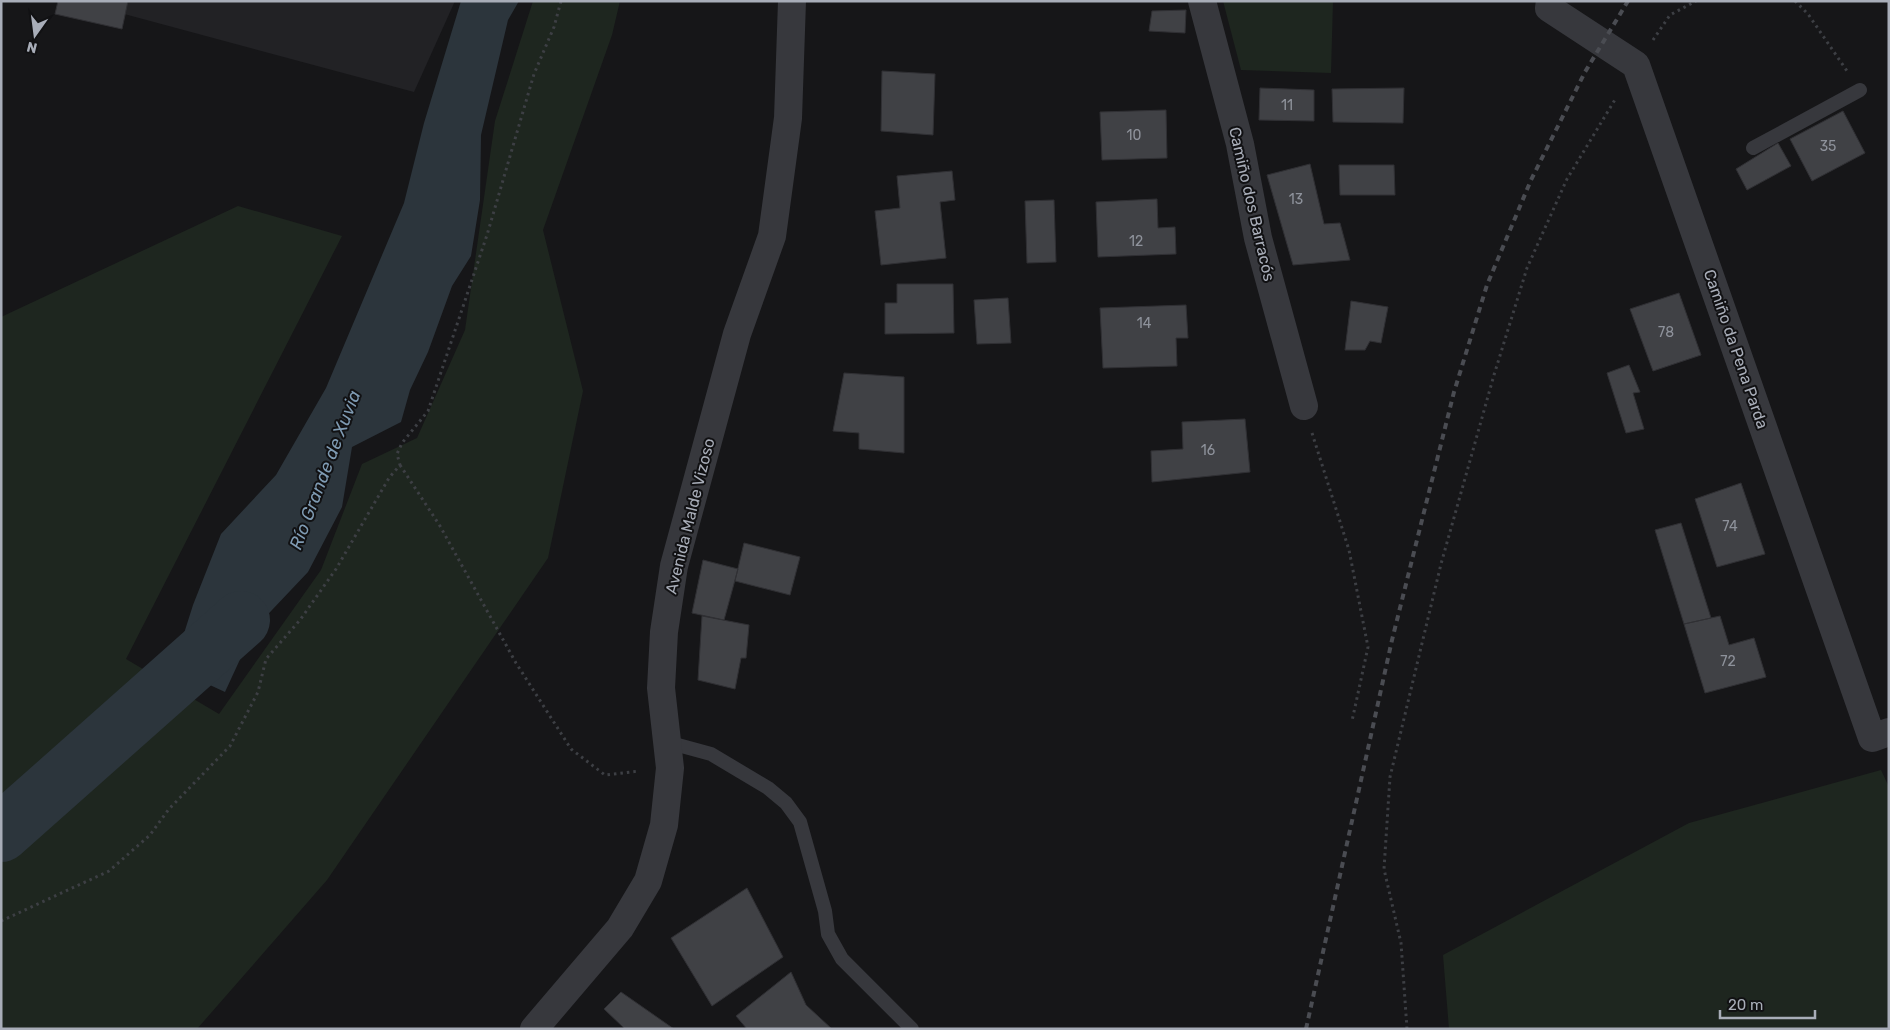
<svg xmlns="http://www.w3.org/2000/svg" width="1890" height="1030" font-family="Rubik,sans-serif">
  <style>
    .built { fill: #222225 }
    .green { fill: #1e261f }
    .water { fill: #2c353c }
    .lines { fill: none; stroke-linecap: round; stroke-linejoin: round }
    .river { stroke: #2c353c; stroke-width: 58 }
    .building { fill: #404145; stroke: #303034 }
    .path { stroke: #3d3f44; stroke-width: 3; stroke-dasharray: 2.5 4; stroke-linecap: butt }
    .service { stroke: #37383d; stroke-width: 14 }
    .minor { stroke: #37383d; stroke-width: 28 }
    .tertiary { stroke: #37383d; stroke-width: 28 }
    .rail { stroke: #4a4c52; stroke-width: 4; stroke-dasharray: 6 5; stroke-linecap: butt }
    .labels { text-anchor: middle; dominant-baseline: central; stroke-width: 4; stroke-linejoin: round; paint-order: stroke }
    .number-label { font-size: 14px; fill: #8e929b }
    .street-label { font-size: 16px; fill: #a8adb8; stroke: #111113 }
    .water-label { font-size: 18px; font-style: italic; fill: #7f9bb3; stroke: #111113 }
  </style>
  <rect width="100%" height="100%" fill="#161618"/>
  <path class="built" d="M76,1H455L414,92Z"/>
  <path class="green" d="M533,1H620L612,35L543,230L583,391L548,558L327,880L197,1029H1V317L238,206L342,236L126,659L219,714L321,570L362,464L417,438L465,330L495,121Z
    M1223,1H1333L1331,73L1241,70Z
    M1881,770L1889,787V1029H1449L1443,955L1689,823Z"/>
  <path class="water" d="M461,1H519L508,20L481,135L480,200L471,256L452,286L428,352L410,390L401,422L352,447L342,507L308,572L254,629L225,692L173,668L193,605L221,534L276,475L326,388L404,203L424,123Z"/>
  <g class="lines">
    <path class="river" d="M1,833L241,620"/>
  </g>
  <path class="building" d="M58,1H128L122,29L55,14Z
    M1186,10L1185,33L1149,31L1152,11Z
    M882,71L935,74L933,135L881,131Z
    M1260,88L1314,90V121L1259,120Z
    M1404,88L1403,123L1333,122L1332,89Z
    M1166,110L1167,158L1102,160L1100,112Z
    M1843,111L1865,153L1812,181L1790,139Z
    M1778,143L1791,166L1747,190L1736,169Z
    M1310,164L1324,224L1340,223L1350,260L1293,265L1267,175Z
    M1339,165H1394L1395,195H1340Z
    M952,171L955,200L940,202L946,258L881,265L875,211L900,208L897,176Z
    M1157,199L1158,228L1175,227L1176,254L1098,257L1096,202Z
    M1054,200L1056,262L1027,263L1025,201Z
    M897,284H953L954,333L885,334V303H897Z
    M1679,293L1701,355L1653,371L1630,309Z
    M1008,298L1011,343L977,344L974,300Z
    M1351,301L1388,307L1381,343L1370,341L1365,350H1345Z
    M1186,305L1188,338H1176L1177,366L1103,368L1100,308Z
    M1629,365L1640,392L1633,393L1644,429L1626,433L1607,373Z
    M844,373L904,377V453L859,449V433L833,431Z
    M1245,419L1250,472L1152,482L1151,451L1183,449L1182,422Z
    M1741,483L1765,554L1717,567L1695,499Z
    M1681,523L1711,618L1684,624L1655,530Z
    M744,543L800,557L790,595L735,581Z
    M703,560L738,569L724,620L692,613Z
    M702,616L749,625L746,658H741L735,689L698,680Z
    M1720,616L1729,645L1754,638L1766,677L1705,693L1684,624Z
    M747,888L783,957L712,1006L671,938Z
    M791,972L806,1005L832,1029H747L736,1016Z
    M621,992L674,1029H625L604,1009Z"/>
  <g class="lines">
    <path class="path" d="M1795,1L1808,14L1847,71
      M1653,40L1670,15L1696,1
      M1312,433L1349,550L1368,647L1352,721
      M400,465L440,526L516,663L571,749L605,775L639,771
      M1,921L109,871L150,835L169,809L230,746L258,692L266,659L300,620L336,569L389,478L400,465L397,454L402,443L428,411L487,235L534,74L554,27L561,1
      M1407,1029L1401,943L1384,869L1390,777L1441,564L1494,375L1527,268L1567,179L1616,98"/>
    <path class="service" d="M1753,148L1860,90
      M667,742L711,754L768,788L786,803L800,822L825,911L828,934L842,959L912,1029"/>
    <path class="minor" d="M1202,1L1240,144L1258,238L1304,406
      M1550,1L1549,8L1636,65L1872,738L1889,732"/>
    <path class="tertiary" d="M534,1029L620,928L648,881L664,825L670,768L661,688L664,632L674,566L737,334L772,236L788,118L792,1"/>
    <path class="rail" d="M1306,1029L1392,640L1454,392L1487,285L1531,180L1585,72L1628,1"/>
  </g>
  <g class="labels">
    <g class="number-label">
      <text x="1287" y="105">11</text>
      <text x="1134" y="135">10</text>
      <text x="1828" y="146">35</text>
      <text x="1296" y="199">13</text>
      <text x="1136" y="241">12</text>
      <text x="1144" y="323">14</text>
      <text x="1666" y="332">78</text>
      <text x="1208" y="450">16</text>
      <text x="1730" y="526">74</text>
      <text x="1728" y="661">72</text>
    </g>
    <g class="street-label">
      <text transform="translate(1252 204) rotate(77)">Camiño dos Barracós</text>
      <text transform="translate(1736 349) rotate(71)">Camiño da Pena Parda</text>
      <text transform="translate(690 516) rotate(-76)">Avenida Malde Vizoso</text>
    </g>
    <g class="water-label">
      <text transform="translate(325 470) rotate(-69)">Río Grande de Xuvia</text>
    </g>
  </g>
  <rect width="1890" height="1030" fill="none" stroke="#a8adb8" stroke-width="5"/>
  <g transform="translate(35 35) rotate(194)" stroke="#111113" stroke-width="4" paint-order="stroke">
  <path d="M0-4L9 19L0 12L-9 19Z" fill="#a8adb8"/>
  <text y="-8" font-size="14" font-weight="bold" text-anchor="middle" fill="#a8adb8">N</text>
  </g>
  <path d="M1720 1010v8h95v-8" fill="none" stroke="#a8adb8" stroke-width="2.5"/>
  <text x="1728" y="1010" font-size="15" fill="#a8adb8" stroke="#111113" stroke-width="4" paint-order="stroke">20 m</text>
</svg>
